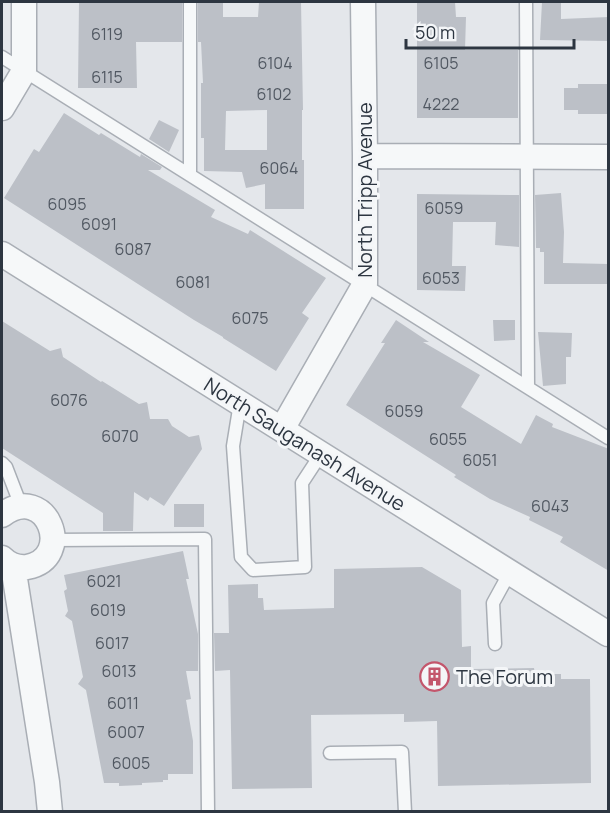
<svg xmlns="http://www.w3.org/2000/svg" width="610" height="813" font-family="Manrope,sans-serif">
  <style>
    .building { fill: #bcc0c7; fill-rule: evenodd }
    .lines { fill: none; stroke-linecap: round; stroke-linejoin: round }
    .lane-casing { stroke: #a9aeb5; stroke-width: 15 }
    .street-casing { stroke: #a9aeb5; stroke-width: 27 }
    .lane { stroke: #f6f8f9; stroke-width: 12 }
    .street { stroke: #f6f8f9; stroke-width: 24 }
    .labels { text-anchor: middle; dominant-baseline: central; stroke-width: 6; stroke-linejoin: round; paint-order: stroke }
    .number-label { font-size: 16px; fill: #515862 }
    .street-label { font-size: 20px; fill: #2d3641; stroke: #f4f6f8 }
    .poi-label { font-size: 20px; fill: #2d3641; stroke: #f4f6f8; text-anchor: start }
  </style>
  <rect width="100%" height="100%" fill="#e4e7eb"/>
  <path class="building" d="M79,2H182V42H136L137,88H78Z
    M198,2H223V17H258L259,2H301L303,110H302V160H304V209H265V184L246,188L242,172L204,171V138H201V83H203L201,42H198ZM267,110V150H225L226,111Z
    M417,2H455L456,17H466L465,50H518V118H417Z
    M542,2H561V19L609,17V41L540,40Z
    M578,84H609V114H578V110H564V88H578Z
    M64,113L99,135L101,133L140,157L141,154L162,167L160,170H148L215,210L211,217L248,234L250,230L326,278L302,313L309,318L276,371L223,338V337L194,320L4,198L34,149L39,152Z
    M159,120L179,130L169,152L149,139Z
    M561,193L564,232L563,263L609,264V284H544V252H540V248H536L535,195Z
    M417,194L519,195V247L495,245L496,222H453L452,266H466L465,291L417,290Z
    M396,320L429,342H423L480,375L461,407L521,444L536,415L553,424L552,427L609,449V571L560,542L563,537L529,520L530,517L490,499L454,477L456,475L346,405L385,343H381Z
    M493,320H515V340L494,341Z
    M2,321L50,351L61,348L63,357L101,382L102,381L139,404L147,402L150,419H168L172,426L189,437L199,435L202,449L164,506L150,497L148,501L134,492L133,531H103V513L2,448Z
    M538,332L572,333L571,357H566V384L543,386Z
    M174,504H204V527H174Z
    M183,551L189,579H186L198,634V671H186L191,699L186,700L193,741V774H168V780H163V782L142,783V785L119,786V783H104L86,690L78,684L83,677L72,621L65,616L68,611L64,591L67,589L64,575Z
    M422,567L461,590L462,647L471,646V669L534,668L535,674H561V679H590L591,783L438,786L437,721L404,722V714L311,715L312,788L232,789L230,670L215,671L214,633H229L228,585L258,584V598H263L264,610L334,608V569Z"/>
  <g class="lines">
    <defs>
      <path id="lane" d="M190,2V175
        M526,2L528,386
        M2,57L608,438
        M240,403L233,446L241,557L253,570L305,567L302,483L321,454
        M2,463L6,467L21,506
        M53,540L205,539L208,812
        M495,644L493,603L510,572
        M330,753L402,752L405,812"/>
      <path id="street" d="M2,108L24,71V2
        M365,156L608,157
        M2,254L608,634
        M282,429L365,284V156L363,2
        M2,515C47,481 76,558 27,567C17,568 9,565 2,558
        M13,566L47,782L50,812"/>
    </defs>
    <use href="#lane" class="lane-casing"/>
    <use href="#street" class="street-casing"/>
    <use href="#lane" class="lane"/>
    <use href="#street" class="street"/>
  </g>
  <defs>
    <symbol id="building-ring" viewBox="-11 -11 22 22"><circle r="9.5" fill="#f4f6f8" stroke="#c3566c" stroke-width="1.5"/><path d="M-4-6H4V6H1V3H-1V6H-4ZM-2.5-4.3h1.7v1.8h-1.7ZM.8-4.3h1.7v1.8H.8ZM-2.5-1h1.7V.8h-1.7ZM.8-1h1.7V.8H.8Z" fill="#c3566c"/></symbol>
  </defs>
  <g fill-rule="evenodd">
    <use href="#building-ring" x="418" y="660" width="33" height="33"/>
  </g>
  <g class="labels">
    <g class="number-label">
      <text x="107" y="34">6119</text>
      <text x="275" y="63">6104</text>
      <text x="441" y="63">6105</text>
      <text x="107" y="77">6115</text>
      <text x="274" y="94">6102</text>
      <text x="441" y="104">4222</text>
      <text x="279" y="168">6064</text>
      <text x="67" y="204">6095</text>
      <text x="444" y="208">6059</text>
      <text x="99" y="224">6091</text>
      <text x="133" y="249">6087</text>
      <text x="441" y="278">6053</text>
      <text x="193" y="282">6081</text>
      <text x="250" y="318">6075</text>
      <text x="69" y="400">6076</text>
      <text x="404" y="411">6059</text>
      <text x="120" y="436">6070</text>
      <text x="448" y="439">6055</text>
      <text x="480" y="460">6051</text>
      <text x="550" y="506">6043</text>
      <text x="104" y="581">6021</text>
      <text x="108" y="610">6019</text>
      <text x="112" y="643">6017</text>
      <text x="119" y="671">6013</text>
      <text x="123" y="703">6011</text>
      <text x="126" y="732">6007</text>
      <text x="131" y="763">6005</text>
    </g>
    <g class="street-label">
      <text transform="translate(364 190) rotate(-90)">North Tripp Avenue</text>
      <text transform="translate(305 444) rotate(32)">North Sauganash Avenue</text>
    </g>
    <g class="poi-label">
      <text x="456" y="676">The Forum</text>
    </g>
  </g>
  <rect width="610" height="813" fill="none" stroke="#2d3641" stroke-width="6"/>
  <path d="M406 39v9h168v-9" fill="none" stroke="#2d3641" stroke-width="3"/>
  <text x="415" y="39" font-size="18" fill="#2d3641" stroke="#f4f6f8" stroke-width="4.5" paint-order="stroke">50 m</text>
</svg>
